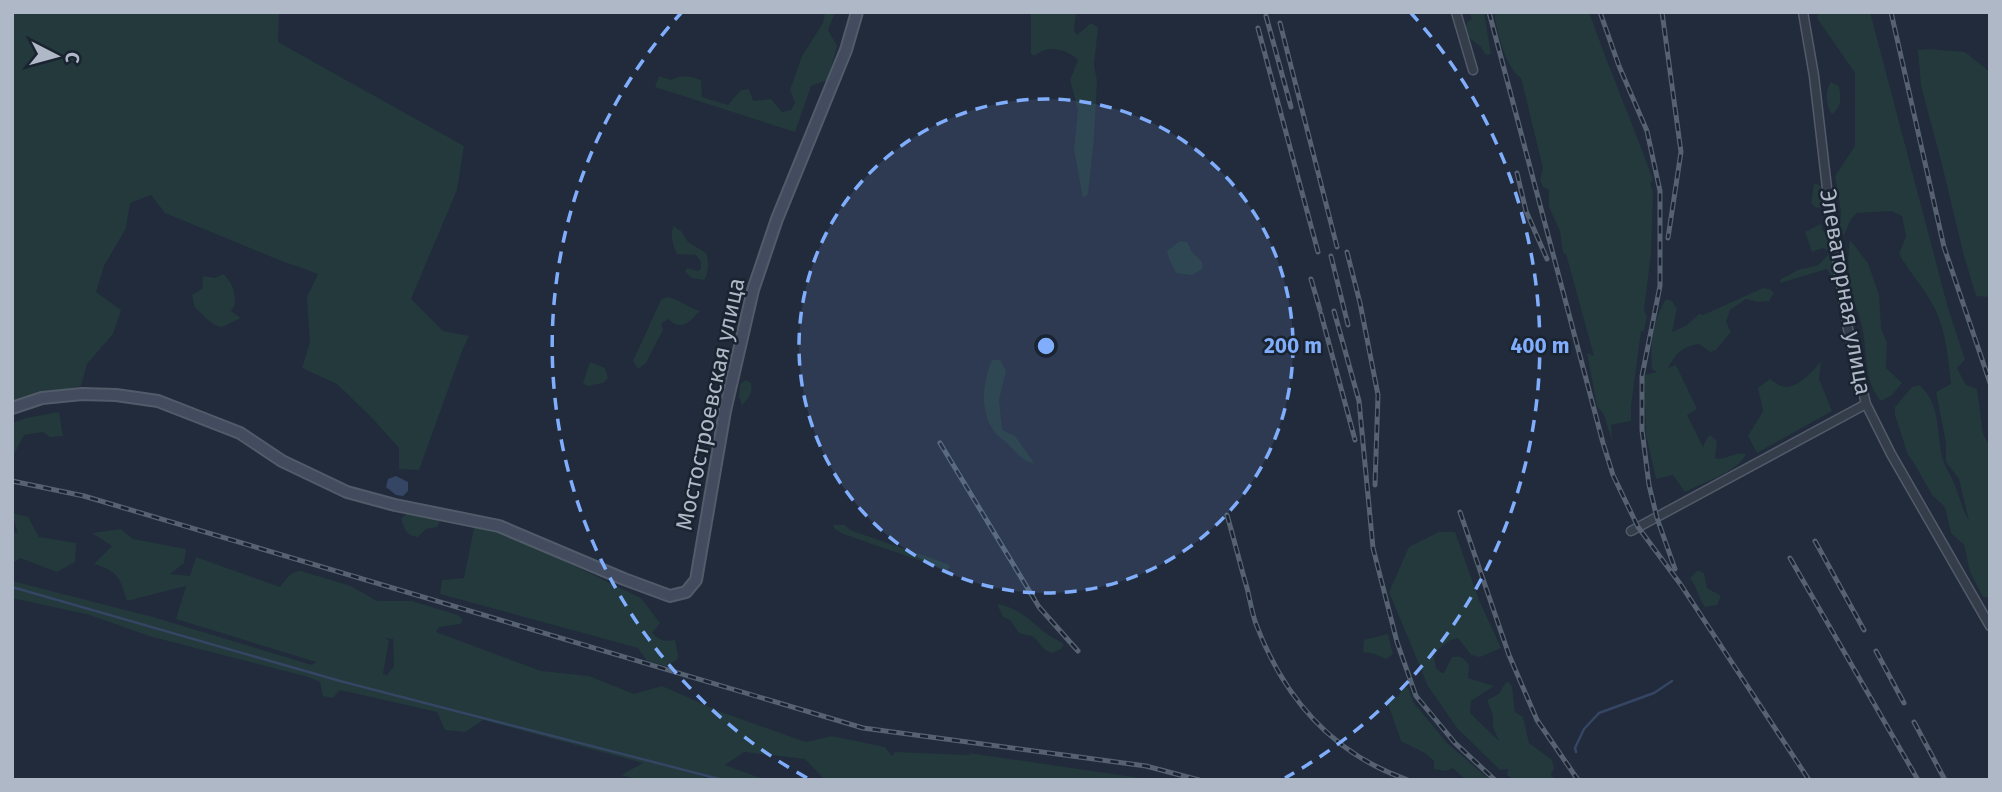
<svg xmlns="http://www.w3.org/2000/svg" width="2002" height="792" font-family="'Fira Sans',sans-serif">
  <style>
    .green { fill: #23393c; fill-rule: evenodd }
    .water { fill: #344663 }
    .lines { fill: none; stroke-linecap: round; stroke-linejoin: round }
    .stream { stroke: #344663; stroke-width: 2.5 }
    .minor-casing { stroke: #525b69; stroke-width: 11 }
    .secondary-casing { stroke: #525b69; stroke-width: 14 }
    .minor { stroke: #353d4b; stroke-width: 8 }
    .secondary { stroke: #424c5e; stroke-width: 10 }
    .rail-casing { stroke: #566172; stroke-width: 5 }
    .rail { stroke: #1a2330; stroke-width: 2.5; stroke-dasharray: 8; stroke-linecap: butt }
    .ring { fill: none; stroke: #80aefc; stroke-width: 3.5; stroke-dasharray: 12 9 }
    .labels { text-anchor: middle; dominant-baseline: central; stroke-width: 5; stroke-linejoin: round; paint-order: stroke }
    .street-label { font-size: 23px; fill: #afb8c7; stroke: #1a2330 }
    .centre { fill: #80aefc; stroke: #1a2330; stroke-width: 3.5 }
    .ring-label { font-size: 21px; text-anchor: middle; font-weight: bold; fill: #80aefc; stroke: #1a2330; stroke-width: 5; stroke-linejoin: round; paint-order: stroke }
  </style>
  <rect width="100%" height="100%" fill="#212b3b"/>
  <path class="green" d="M12,12H279L278,42L464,146L457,190L411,299L443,331L469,336L462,351L419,470L399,469V448L372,418L337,384L302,368L310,342L307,297L318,274L279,260L165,213L151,195L130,203L126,228L104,266L96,292L121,310L113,334L87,364L81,386L12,404Z
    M825,12H835L828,30L837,46L828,80L811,86L795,132L655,87L659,76L671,80C682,74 689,76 701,80L702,97L728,105L741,90L749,89L753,101L771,99L782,112L791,110L795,103L790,90L802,56L823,23Z
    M1031,12H1076L1074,31L1077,35L1091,23L1098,27L1094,65L1097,81L1094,138L1088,194L1083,198L1074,150L1078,110L1070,80L1078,60C1070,52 1056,47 1045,50C1041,51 1038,54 1034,56L1031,54Z
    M1469,12H1484L1491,54L1486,55L1480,46L1464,34L1467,22L1472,19Z
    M1494,12H1589C1609,69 1633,124 1653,180L1650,183L1653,192L1651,254L1644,310L1647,316L1644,331H1641L1631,406V421L1611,425L1612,441L1604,415L1597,406L1587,353L1594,356L1566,254L1563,253L1560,231L1549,207V190L1543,187L1540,180L1543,168L1521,78C1505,67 1497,31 1494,12Z
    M1818,12H1870L1948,308L1965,360L1957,368L1966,385L1977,389L1983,434L1990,447V598L1983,597L1970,572L1964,545L1951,533L1945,507L1932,495L1914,463L1908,455L1895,415V407L1912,387L1919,385C1941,403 1936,431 1942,456C1944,466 1949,472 1953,481C1959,494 1962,509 1969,521L1959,479L1946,462V443L1936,392L1951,384C1948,359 1946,331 1935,309C1925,289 1910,273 1899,254L1906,236L1902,216L1891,211L1857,213L1851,219L1844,235L1839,234L1841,211L1835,176L1855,146V73L1817,18Z
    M1930,49L1965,52L1990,72V297L1976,296L1964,256L1941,161L1921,86L1918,50Z
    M1831,82L1839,86C1841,100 1842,105 1832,115C1826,104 1824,92 1831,82Z
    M1814,183L1819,185L1826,192L1822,207L1816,208L1811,203Z
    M1821,224L1822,230L1828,234L1832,246L1827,250L1823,248L1812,252L1805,232Z
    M673,226L681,231L688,242L706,253C709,261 709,273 704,280L692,278L685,271L687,268L698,271L701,269V262L696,255L677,254C673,246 670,235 673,226Z
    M1850,240L1868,263L1879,295L1881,328L1887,343L1886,368L1902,383L1892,395L1881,401C1863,381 1868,351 1862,327C1860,316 1855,306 1852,295C1848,278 1847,258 1850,240Z
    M1180,241L1187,242L1192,252L1202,262V269L1192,275L1176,273L1169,259L1167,251Z
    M1829,254L1835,260L1839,276L1833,279L1827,269L1780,283L1781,279L1798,270L1818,265Z
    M223,274C233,283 235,291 235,305L231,311L241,318L222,327C209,325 205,315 195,308L192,295L202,289L203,276L215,278Z
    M1763,288L1770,289L1774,293L1769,301L1757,302L1746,299L1730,310L1726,322L1731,332L1716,350L1710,352L1699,344C1683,346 1675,354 1668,368L1676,365L1697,409L1687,415L1703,447L1707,438L1710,435L1717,441L1715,458C1725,461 1735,451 1746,454C1737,473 1703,482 1685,492L1673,475L1656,479L1646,435L1644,375L1657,372L1652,369C1650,342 1652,323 1666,299L1672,301L1677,309L1672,332L1687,325L1699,314L1703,315Z
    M666,297C678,298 688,308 700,311C690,320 684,333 668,319L661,324L663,330L646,363L638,369L633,361L661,300Z
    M992,360H1000L1006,371L999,400L1002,430L1015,436L1035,464C1022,460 1018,455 1009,445C1005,441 1000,438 996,434C979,413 982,383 992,360Z
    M1821,361L1819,379L1832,411L1757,453L1748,436L1763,411L1758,388L1770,379C1774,382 1777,384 1781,386C1796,391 1812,372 1821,361Z
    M590,362L605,368L608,378L603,383L587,386L583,383Z
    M746,380L751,383C753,392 749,399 742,405L739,397L740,384Z
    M59,412L63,436L50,437L43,432L24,435L12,458V423L26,418Z
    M12,513L28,517L39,537L76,543L75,562L57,572L20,558L12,564V532L18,533Z
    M407,513L436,518L440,522L437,527L426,529L418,537C406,536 405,529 401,519Z
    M475,523L504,532L641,598L660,623L652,633C659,640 665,642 675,640L678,655L677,660L666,666L647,661L638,648L440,594L442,580L464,578Z
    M833,525H845L850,530L948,564L950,567L947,570L843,534L835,529Z
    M121,529L133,539L186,549L184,563L170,574L190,576L196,557L280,587C286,579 290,571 301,571L351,586L377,601H412L458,615L463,620L460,624L439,627L436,632L541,671L589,676L634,694L662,686L721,712L806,742L832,736L885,747L892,756L895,752L970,755L969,753L1154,780H825L805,759L744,752L725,765L766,780H707L706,776L700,780H638L621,775L643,763L483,720L465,732L445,730L437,712L340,690L333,698L323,696L320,682L308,677L149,636L90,615L12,598V581L153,617L312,665L316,662L176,619L186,586L127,601C120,578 118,571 94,564L112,546L92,533ZM385,638L393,639L394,666L387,675L383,674L389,641Z
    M1439,532H1455L1479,600L1501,648L1480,657L1471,655L1458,638L1450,640L1433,654L1436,668L1442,673H1444L1452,657C1461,655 1464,658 1469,665L1468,678L1494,686L1471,701L1470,713L1499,741L1493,727V715L1487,700L1499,694L1506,682H1509L1512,687L1515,712L1523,717L1529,743L1552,760L1554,768L1551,775L1556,780H1514L1507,775L1508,769L1500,770L1457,728L1428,686L1389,592L1409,547Z
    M1698,570L1704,573L1707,588L1721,596L1717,605L1705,607C1698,598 1698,588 1690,578Z
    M997,604C1014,606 1030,619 1042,630C1047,635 1056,639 1062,643L1064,645L1061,649L1052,653L1045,650L1034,637L1019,633L1010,620L1003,617Z
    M1388,634L1393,654L1386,659L1375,654L1363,652L1364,640Z
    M1404,686L1409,690L1413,702L1447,743L1490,780H1466L1453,768L1446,771L1434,769V761L1425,753L1401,741L1386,698L1398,697Z"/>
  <path class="water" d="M396,476L408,482V491L403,496L396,495L386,487L388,479Z"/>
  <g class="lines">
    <path class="stream" d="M12,587L340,681L723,780
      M1576,752L1575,748L1584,729L1599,713L1654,693L1672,681"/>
    <defs>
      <path id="minor" d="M1456,12L1473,70
        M1803,12L1814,76L1830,214L1848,329L1866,404L1891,454L1990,626
        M1631,531L1866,404"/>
      <path id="secondary" d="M12,408L42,398L82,394L116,395L158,401L240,433L282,461L347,492L395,505L499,526L624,579L670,596L686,592L696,580L725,411L753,290L777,219L846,50L857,12"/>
    </defs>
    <use href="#minor" class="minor-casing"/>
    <use href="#secondary" class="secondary-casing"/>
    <use href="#minor" class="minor"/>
    <use href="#secondary" class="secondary"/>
    <defs>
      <path id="rail" d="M1489,12L1603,443L1613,475L1638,527L1681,585L1809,780
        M1600,12L1619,66L1647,131L1660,191V286L1642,376V430L1649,485L1657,518L1675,569
        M1662,12L1681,152L1668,238
        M1891,12L1944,247L1990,383
        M1266,16L1291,107
        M1280,23L1337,247
        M1258,28L1318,252
        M1517,173L1526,211L1547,259
        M1347,252L1360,303L1378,395L1375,485
        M1331,256L1348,325
        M1311,279L1320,310
        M1334,311L1359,401L1373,548L1397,642L1416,696L1455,743L1495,780
        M1321,314L1355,440
        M940,443L1039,607L1078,651
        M12,481L84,496L863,728L1146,766L1199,780
        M1460,512L1509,655L1537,720L1578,780
        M1227,515C1234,539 1240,564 1247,588C1250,600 1252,613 1256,624C1284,698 1333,754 1408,780
        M1815,541L1864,630
        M1790,558L1918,780
        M1876,651L1904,703
        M1914,722L1945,780"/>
    </defs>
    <use href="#rail" class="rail-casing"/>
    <use href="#rail" class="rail"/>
  </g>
  <circle cx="1046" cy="346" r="247" fill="#80aefc" fill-opacity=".12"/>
  <g class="ring">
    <circle cx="1046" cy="346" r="247"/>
    <path d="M807 778A494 494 0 0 1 682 12M1410 12A494 494 0 0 1 1285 778"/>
  </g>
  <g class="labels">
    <g class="street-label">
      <text transform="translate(1846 292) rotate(80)">Элеваторная улица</text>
      <text transform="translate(710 404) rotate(-78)">Мостостроевская улица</text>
    </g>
  </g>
  <circle cx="1046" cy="346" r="10" class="centre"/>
  <g class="ring-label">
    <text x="1293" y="353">200 m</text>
    <text x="1540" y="353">400 m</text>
  </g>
  <rect width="2002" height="792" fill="none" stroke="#afb8c7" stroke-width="28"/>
  <g transform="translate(56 56) rotate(96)" stroke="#1a2330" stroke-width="5" paint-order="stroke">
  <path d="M0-5L12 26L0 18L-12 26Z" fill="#afb8c7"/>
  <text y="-10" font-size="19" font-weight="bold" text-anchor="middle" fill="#afb8c7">С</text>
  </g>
</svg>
